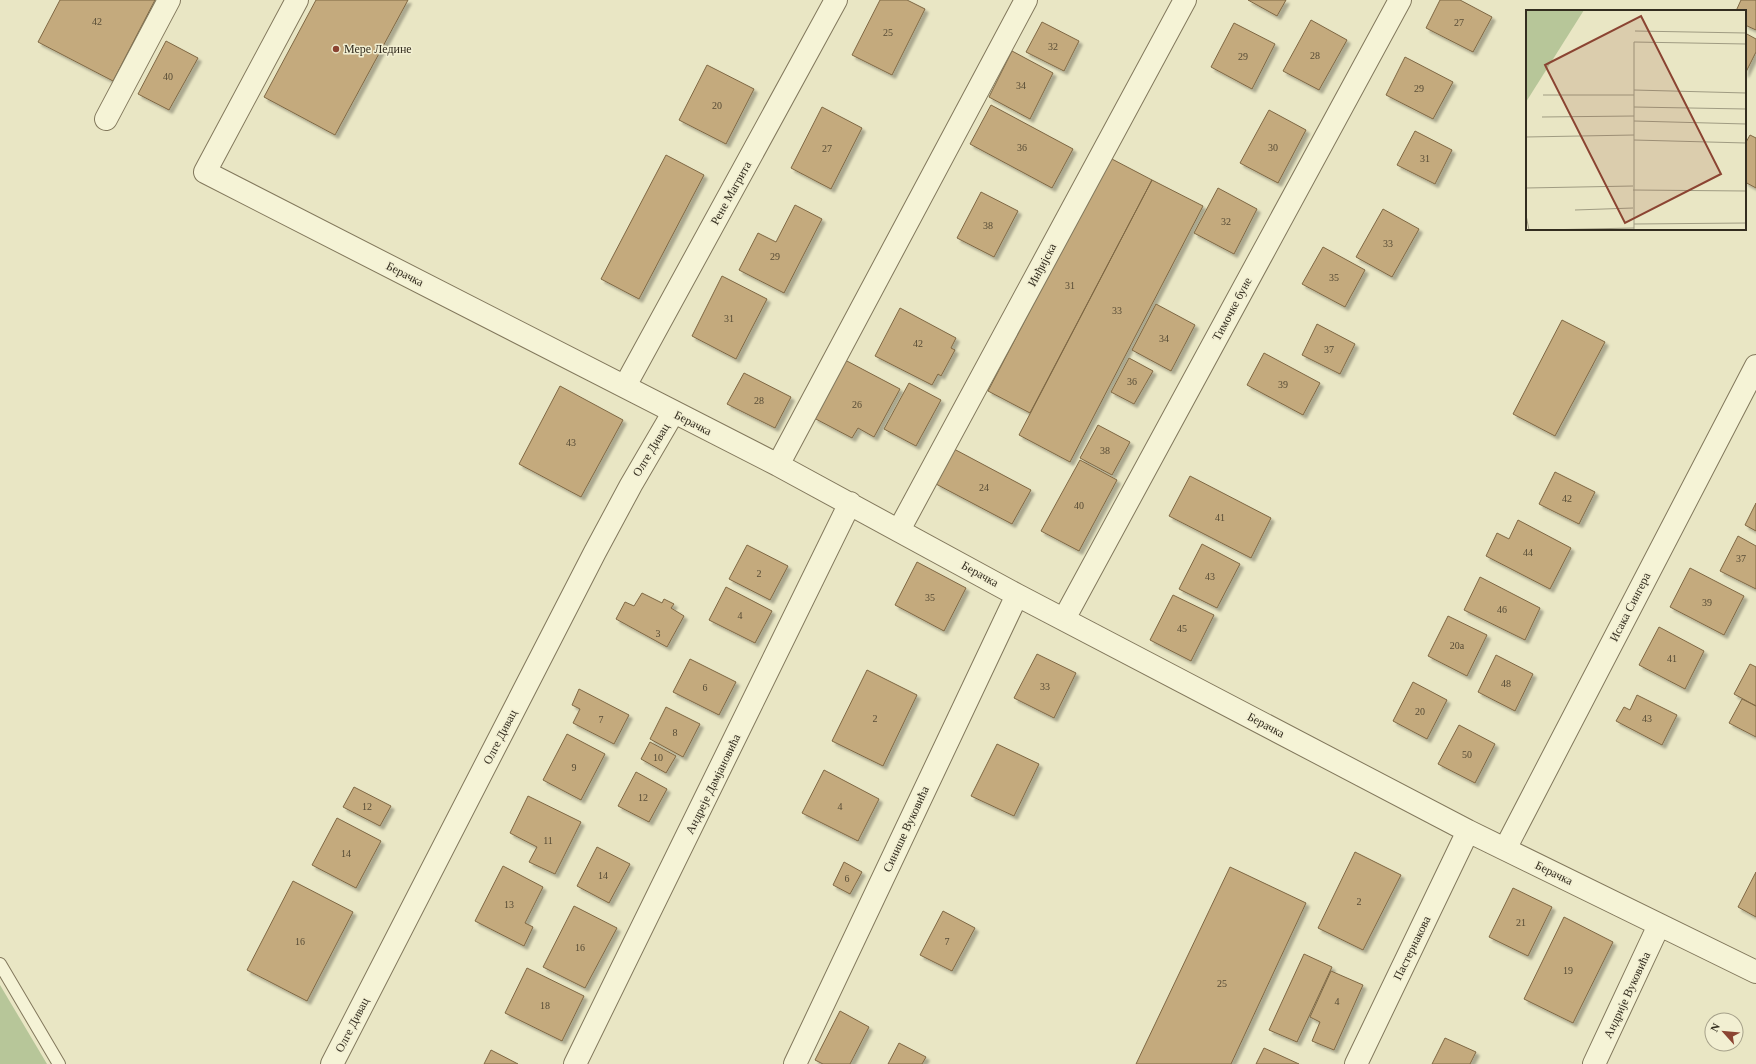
<svg xmlns="http://www.w3.org/2000/svg" width="1756" height="1064" font-family="'Times New Roman',serif">
  <style>
    .green { fill: #b7c699 }
    .building { fill: #c4aa7d; stroke: #7f6844; filter: url(#shadow) }
    .lines { fill: none; stroke-linecap: round; stroke-linejoin: round }
    .lane-casing { stroke: #82785c; stroke-width: 14 }
    .street-casing { stroke: #82785c; stroke-width: 24 }
    .lane { stroke: #f5f3d6; stroke-width: 12 }
    .street { stroke: #f5f3d6; stroke-width: 22 }
    .poi-dot { fill: #8b4432; stroke: #f2efd2; stroke-width: 1.5 }
    .labels { text-anchor: middle; dominant-baseline: central; stroke-width: 3; stroke-linejoin: round; paint-order: stroke }
    .number-label { font-size: 10px; fill: #574c36 }
    .poi-label { font-size: 12px; fill: #332d1f; stroke: #f2efd2; text-anchor: start }
    .street-label { font-size: 12px; fill: #332d1f; stroke: #f2efd2 }
    .inset-road { fill: none; stroke: #a09c82; stroke-width: 1 }
    .view { fill: #8b4432; fill-opacity: 0.15; stroke: #8b4432; stroke-width: 2 }
    .inset-edge { fill: none; stroke: #332d1f; stroke-width: 2 }
  </style>
  <defs>
    <filter id="shadow"><feDropShadow dx="3.5" dy="3.5" stdDeviation="1" flood-color="#0004"/></filter>
  </defs>
  <rect width="100%" height="100%" fill="#e9e6c4"/>
  <path class="green" d="M0,985L47,1064H0Z"/>
  <path class="building" d="M60,0H155L113,81L38,42Z
    M316,0H408L335,135L264,97Z
    M880,0H907L925,9L892,75L852,55Z
    M1248,0H1286L1277,16Z
    M1440,0H1460L1492,17L1473,52L1426,28Z
    M1741,0H1756V30L1745,25V11H1736Z
    M1311,20L1347,40L1319,90L1283,71Z
    M1042,22L1079,41L1064,71L1026,52Z
    M1234,23L1275,44L1252,89L1211,67Z
    M1745,33L1756,39V52L1745,74Z
    M166,41L198,58L169,110L138,94Z
    M1012,51L1053,73L1030,119L989,97Z
    M1405,57L1453,82L1433,119L1386,95Z
    M707,65L754,89L726,144L679,120Z
    M991,105L1073,149L1052,188L970,144Z
    M822,107L862,128L831,189L791,168Z
    M1269,110L1306,130L1278,183L1240,163Z
    M1415,131L1452,150L1435,184L1397,165Z
    M1750,135L1756,138V188L1745,182V144Z
    M666,155L704,175L639,299L601,279Z
    M1110,158L1152,180L1030,413L988,391Z
    M1152,180L1203,206L1070,462L1019,435Z
    M1218,188L1257,209L1234,254L1194,233Z
    M981,192L1018,211L994,257L957,238Z
    M795,205L822,219L784,293L739,270L758,233L776,242Z
    M1383,209L1419,229L1392,277L1356,257Z
    M1323,247L1365,270L1345,307L1302,284Z
    M722,276L767,299L736,359L692,336Z
    M1156,304L1195,325L1171,371L1132,350Z
    M900,308L956,338L951,348L955,350L941,376L938,374L932,385L875,356Z
    M1562,320L1605,342L1555,436L1513,414Z
    M1317,324L1355,344L1340,374L1302,355Z
    M1264,353L1320,383L1303,415L1247,385Z
    M1129,358L1153,371L1134,404L1111,392Z
    M845,360L900,389L874,437L858,428L852,438L814,418Z
    M744,373L791,397L775,428L727,404Z
    M909,383L941,400L916,446L884,429Z
    M560,386L623,420L581,497L519,464Z
    M1098,425L1130,442L1112,475L1080,458Z
    M954,449L1031,490L1012,524L936,484Z
    M1080,460L1117,480L1079,551L1041,531Z
    M1555,472L1595,492L1579,524L1539,504Z
    M1190,476L1271,518L1251,558L1169,516Z
    M1756,503V531L1745,525Z
    M1518,520L1571,548L1550,589L1486,556L1497,533L1509,539Z
    M1738,536L1756,546V589L1720,571Z
    M1202,544L1240,564L1217,608L1179,589Z
    M747,545L788,566L770,600L729,579Z
    M917,562L966,588L944,631L895,605Z
    M1690,568L1744,596L1724,635L1670,607Z
    M1480,577L1540,608L1525,640L1464,610Z
    M726,587L772,611L755,643L709,620Z
    M642,593L662,603L664,599L674,604L671,608L684,616L667,647L616,619L625,602L634,606Z
    M1173,595L1214,615L1191,661L1150,640Z
    M1448,616L1487,635L1467,676L1428,656Z
    M1659,627L1704,651L1685,689L1639,665Z
    M1037,654L1076,673L1054,718L1014,698Z
    M1496,655L1533,674L1515,711L1478,692Z
    M690,659L736,682L719,715L673,692Z
    M1750,664L1756,667V706L1734,694Z
    M867,670L917,695L883,766L832,741Z
    M1413,682L1447,700L1427,739L1393,721Z
    M579,689L629,715L614,744L573,723L580,709L572,705Z
    M1637,695L1677,715L1662,745L1616,721L1624,707L1630,710Z
    M1742,699L1756,706V737L1729,723Z
    M666,707L700,724L683,757L650,739Z
    M1459,725L1495,744L1475,783L1438,764Z
    M567,734L605,754L581,800L543,780Z
    M650,742L676,756L666,773L641,759Z
    M997,744L1039,764L1014,816L971,796Z
    M824,770L879,799L858,841L802,813Z
    M636,772L667,789L649,822L618,806Z
    M354,787L391,806L380,826L343,807Z
    M528,796L581,822L555,874L529,862L537,847L510,833Z
    M337,818L381,841L356,888L312,865Z
    M597,847L630,864L609,903L577,886Z
    M1355,852L1401,875L1363,950L1318,928Z
    M844,862L862,872L850,894L833,885Z
    M503,866L543,887L525,923L533,927L524,946L475,921Z
    M1230,867L1306,903L1231,1064H1136Z
    M1756,872V917L1738,907Z
    M293,881L353,912L307,1001L247,970Z
    M1513,888L1552,907L1528,956L1489,937Z
    M574,906L617,928L585,988L543,967Z
    M943,911L975,928L952,971L920,955Z
    M1564,917L1613,942L1573,1023L1524,999Z
    M1304,954L1332,967L1297,1042L1269,1030Z
    M527,968L584,996L562,1041L505,1013Z
    M1331,971L1363,985L1334,1050L1312,1041L1320,1022L1310,1017Z
    M840,1011L869,1027L850,1064H823L815,1060Z
    M1445,1038L1476,1052L1470,1064H1432Z
    M899,1043L926,1057L922,1064H888Z
    M1264,1048L1299,1064H1256Z
    M491,1050L518,1064H484Z"/>
  <g class="lines">
    <defs>
      <path id="lane" d="M0,964L59,1064"/>
      <path id="street" d="M297,0L205,172L778,465L1017,595L1468,831L1756,972
        M106,119L169,0
        M625,386L836,0
        M778,465L1026,0
        M899,530L1185,0
        M1064,619L1400,0
        M1505,849L1756,366
        M332,1064L595,552L631,485L673,413
        M575,1064L850,503
        M795,1064L1017,595
        M1356,1064L1468,831
        M1594,1064L1659,925"/>
    </defs>
    <use href="#lane" class="lane-casing"/>
    <use href="#street" class="street-casing"/>
    <use href="#lane" class="lane"/>
    <use href="#street" class="street"/>
  </g>
  <circle class="poi-dot" cx="336" cy="49" r="4"/>
  <g class="labels">
    <g class="number-label">
      <text x="97" y="21">42</text>
      <text x="1459" y="22">27</text>
      <text x="888" y="32">25</text>
      <text x="1053" y="46">32</text>
      <text x="1315" y="55">28</text>
      <text x="1243" y="56">29</text>
      <text x="168" y="76">40</text>
      <text x="1021" y="85">34</text>
      <text x="1419" y="88">29</text>
      <text x="717" y="105">20</text>
      <text x="1022" y="147">36</text>
      <text x="1273" y="147">30</text>
      <text x="827" y="148">27</text>
      <text x="1425" y="158">31</text>
      <text x="1226" y="221">32</text>
      <text x="988" y="225">38</text>
      <text x="1388" y="243">33</text>
      <text x="775" y="256">29</text>
      <text x="1334" y="277">35</text>
      <text x="1070" y="285">31</text>
      <text x="1117" y="310">33</text>
      <text x="729" y="318">31</text>
      <text x="1164" y="338">34</text>
      <text x="918" y="343">42</text>
      <text x="1329" y="349">37</text>
      <text x="1132" y="381">36</text>
      <text x="1283" y="384">39</text>
      <text x="759" y="400">28</text>
      <text x="857" y="404">26</text>
      <text x="571" y="442">43</text>
      <text x="1105" y="450">38</text>
      <text x="984" y="487">24</text>
      <text x="1567" y="498">42</text>
      <text x="1079" y="505">40</text>
      <text x="1220" y="517">41</text>
      <text x="1528" y="552">44</text>
      <text x="1741" y="558">37</text>
      <text x="759" y="573">2</text>
      <text x="1210" y="576">43</text>
      <text x="930" y="597">35</text>
      <text x="1707" y="602">39</text>
      <text x="1502" y="609">46</text>
      <text x="740" y="615">4</text>
      <text x="1182" y="628">45</text>
      <text x="658" y="633">3</text>
      <text x="1457" y="645">20a</text>
      <text x="1672" y="658">41</text>
      <text x="1506" y="683">48</text>
      <text x="1045" y="686">33</text>
      <text x="705" y="687">6</text>
      <text x="1420" y="711">20</text>
      <text x="875" y="718">2</text>
      <text x="1647" y="718">43</text>
      <text x="601" y="719">7</text>
      <text x="675" y="732">8</text>
      <text x="1467" y="754">50</text>
      <text x="658" y="757">10</text>
      <text x="574" y="767">9</text>
      <text x="643" y="797">12</text>
      <text x="367" y="806">12</text>
      <text x="840" y="806">4</text>
      <text x="548" y="840">11</text>
      <text x="346" y="853">14</text>
      <text x="603" y="875">14</text>
      <text x="847" y="878">6</text>
      <text x="1359" y="901">2</text>
      <text x="509" y="904">13</text>
      <text x="1521" y="922">21</text>
      <text x="300" y="941">16</text>
      <text x="947" y="941">7</text>
      <text x="580" y="947">16</text>
      <text x="1568" y="970">19</text>
      <text x="1222" y="983">25</text>
      <text x="1337" y="1001">4</text>
      <text x="545" y="1005">18</text>
    </g>
    <g class="poi-label">
      <text x="344" y="49">Мере Ледине</text>
    </g>
    <g class="street-label">
      <text transform="translate(731 193) rotate(-61)">Рене Магрита</text>
      <text transform="translate(1042 265) rotate(-62)">Инђијска</text>
      <text transform="translate(405 274) rotate(27)">Берачка</text>
      <text transform="translate(1232 309) rotate(-62)">Тимочке буне</text>
      <text transform="translate(693 423) rotate(27)">Берачка</text>
      <text transform="translate(651 450) rotate(-59)">Олге Дивац</text>
      <text transform="translate(980 574) rotate(29)">Берачка</text>
      <text transform="translate(1630 607) rotate(-63)">Исака Сингера</text>
      <text transform="translate(1266 725) rotate(28)">Берачка</text>
      <text transform="translate(500 737) rotate(-63)">Олге Дивац</text>
      <text transform="translate(713 784) rotate(-64)">Андреје Дамјановића</text>
      <text transform="translate(906 829) rotate(-65)">Синише Вуковића</text>
      <text transform="translate(1554 873) rotate(26)">Берачка</text>
      <text transform="translate(1412 948) rotate(-64)">Пастернакова</text>
      <text transform="translate(1627 995) rotate(-65)">Андрије Вуковића</text>
      <text transform="translate(352 1025) rotate(-63)">Олге Дивац</text>
    </g>
  </g>
  <g transform="translate(1526 10)">
    <rect width="220" height="220" fill="#e9e6c4"/>
    <path d="M0,0H58L0,92Z" fill="#b7c699"/>
    <path class="inset-road" d="M109,21L220,23M108,80L220,83M17,85H108M108,97L220,99M16,107L108,106M108,111L220,114M0,127L108,125M108,130L220,133M0,178L107,176M107,180L220,181M49,200L107,198M0,205L3,220M108,214L220,213M15,220L108,218M108,220V32L220,34"/>
    <path class="view" d="M115,6L195,164L99,213L19,55Z"/>
    <rect width="220" height="220" class="inset-edge"/>
  </g>
  <g transform="translate(1724 1032) rotate(297)"><circle r="19" fill="#f2efd2" stroke="#a6a18a"/>
  <path d="M0-3L7 15L0 10L-7 15Z" fill="#8b4432"/>
  <text y="-6" font-size="11" font-weight="bold" text-anchor="middle" fill="#332d1f">N</text>
  </g>
</svg>
